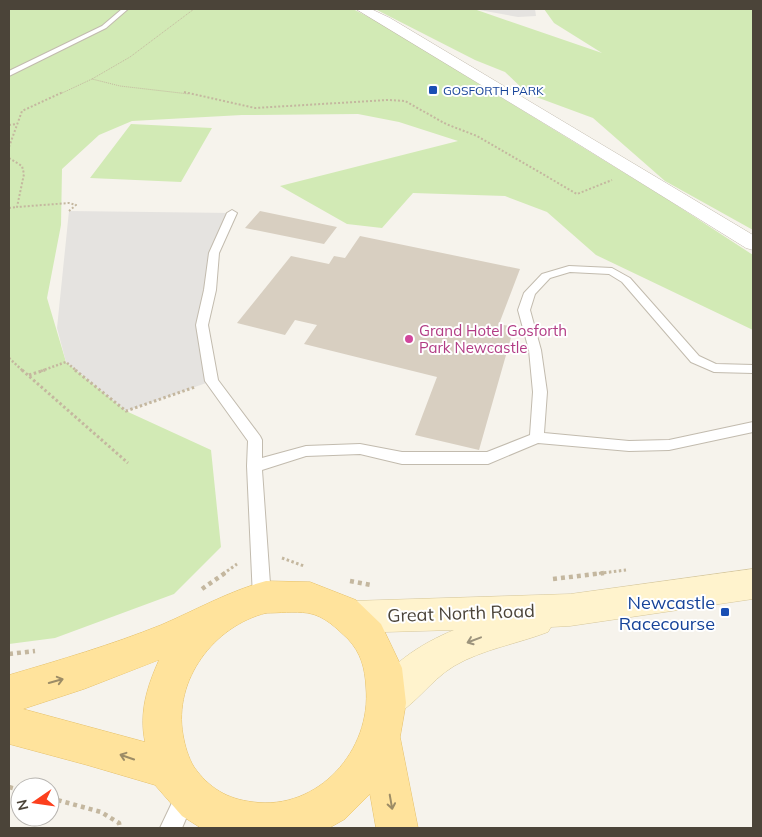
<svg xmlns="http://www.w3.org/2000/svg" width="762" height="837" font-family="Mulish,sans-serif">
  <style>
    .green { fill: #d2eab5 }
    .parking { fill: #e5e3e0 }
    .building { fill: #d8cfc1 }
    .lines { fill: none; stroke-linecap: round; stroke-linejoin: round }
    .service-casing { stroke: #c2bbae; stroke-width: 2 }
    .minor-casing { stroke: #c2bbae; stroke-width: 1 }
    .secondary-casing { stroke: #d6c79b; stroke-width: 1 }
    .primary-casing { stroke: #e6c16a; stroke-width: 1 }
    .path-far4 { stroke: #c4b79f; stroke-width: 1; stroke-dasharray: 1 1; stroke-linecap: butt }
    .path-far3 { stroke: #c4b79f; stroke-width: 2; stroke-dasharray: 2 2; stroke-linecap: butt }
    .path-far2 { stroke: #c4b79f; stroke-width: 2.5; stroke-dasharray: 2 2; stroke-linecap: butt }
    .path-far1 { stroke: #c4b79f; stroke-width: 3; stroke-dasharray: 2.5 2.5; stroke-linecap: butt }
    .path { stroke: #c4b79f; stroke-width: 4.5; stroke-dasharray: 4 4; stroke-linecap: butt }
    .service { fill: #fff; fill-rule: evenodd }
    .minor { fill: #fff; fill-rule: evenodd }
    .secondary { fill: #fff3cd; fill-rule: evenodd }
    .primary { fill: #ffe39c; fill-rule: evenodd }
    .oneway { stroke: #9c937c }
    .oneway2 { stroke: #9c8c66 }
    .transit-dot { fill: #1a4fb4; stroke: #fff; stroke-width: 2 }
    .hotel-dot { fill: #d1479c; stroke: #fff; stroke-width: 2 }
    .labels { text-anchor: middle; dominant-baseline: central; stroke-width: 4; stroke-linejoin: round; paint-order: stroke }
    .far-transit-label { font-size: 12px; fill: #164399; stroke: #fff; text-anchor: start }
    .hotel-label { font-size: 15px; fill: #b23c85; stroke: #fff; text-anchor: start }
    .near-transit-label { font-size: 18px; fill: #164399; stroke: #fff; text-anchor: end }
    .near-street-label { font-size: 18px; fill: #4b4439; stroke: #fff }
  </style>
  <rect width="100%" height="100%" fill="#f6f3ec"/>
  <path class="green" d="M9,9H353L378,22L667,199L753,255V330L596,255L547,212L505,196L413,193L382,228L347,224L280,186L458,141L399,122L358,114L242,115L132,121L99,135L62,169L61,225L47,298L66,362L126,411L211,450L221,547L174,594L55,638L9,644Z
    M375,9H474L602,53L554,23L544,9H753V230L665,181L593,118L528,94L505,72L475,60Z
    M131,124L212,128L181,182L90,178Z"/>
  <path class="parking" d="M474,9H535L536,16L518,17Z
    M69,211L232,213L214,253L202,325L212,381L126,411L66,362L57,328Z"/>
  <path class="building" d="M260,211L337,227L324,244L245,228Z
    M360,236L520,269L499,324L514,327L479,450L415,435L437,377L304,344L317,325L295,320L285,335L237,323L291,256L329,264L334,256L345,258Z"/>
  <g class="lines">
    <defs>
      <path id="service" d="M122,9H128L106,28L9,76V71L102,26Z
        M232,210L237,213L219,253L216,290L208,325L218,380L260,436L262,440V458L306,446L360,444L402,452H487L530,435L533,392L529,350L518,310L524,293L542,274L569,266L612,268L630,278L699,356L716,364L753,365V373L714,372L691,362L622,282L609,274L570,272L550,278L535,294L530,310L541,350L547,392L544,433L629,441L669,440L753,422V432L669,450L629,451L538,443L488,464H402L360,454L306,456L262,470L271,598L268,604L262,606L256,604L253,598L247,466L248,441L205,381L196,325L204,290L209,253L227,213Z
        M186,785L193,788L196,795L182,828H160L179,788Z"/>
      <path id="minor" d="M356,9H371L390,18L753,235V250L746,248L572,140Z"/>
      <path id="secondary" d="M753,569V599L570,626L551,627L548,632C517,644 483,649 454,666C429,681 414,708 388,719L375,713L369,700C383,667 422,643 454,630L351,633L339,628L334,617L339,606L351,601L570,594Z"/>
      <path id="primary" d="M266,581L310,582L356,600L381,624L402,668L406,703L400,737L418,828H376L370,794L345,819L329,828H201L182,816L155,785L87,765L9,744V675C60,660 111,645 161,625C196,610 229,591 266,581ZM266,613C279,613 294,611 308,613C325,616 336,628 348,639C361,653 365,668 366,687C372,750 318,811 253,802C227,799 209,788 194,767C188,757 185,746 183,735C173,680 214,626 266,613ZM159,660C147,687 139,712 145,742L23,709L84,689Z"/>
    </defs>
    <use href="#service" class="service-casing"/>
    <use href="#minor" class="minor-casing"/>
    <use href="#secondary" class="secondary-casing"/>
    <use href="#primary" class="primary-casing"/>
    <path class="path-far4" d="M92,79L130,57L194,9
      M60,94L92,79L120,86L189,94"/>
    <path class="path-far3" d="M184,92L255,108L388,100L405,101L446,124L477,136L577,194L612,180
      M9,125L17,124
      M9,147L22,111L63,92
      M9,158L22,166L24,174L17,207L69,203L76,205L69,211
      M9,208L17,207"/>
    <path class="path-far2" d="M9,358L23,371
      M41,371L66,362L77,371"/>
    <path class="path-far1" d="M22,370L128,463
      M75,370L126,411L195,387
      M29,375L45,370
      M282,558L304,566
      M223,574L237,564
      M594,574L626,570"/>
    <path class="path" d="M553,579L604,573
      M350,581L371,585
      M202,589L225,573
      M9,654L35,651
      M9,787L20,790
      M50,798L101,812L119,823L120,828"/>
    <use href="#service" class="service"/>
    <use href="#minor" class="minor"/>
    <use href="#secondary" class="secondary"/>
    <use href="#primary" class="primary"/>
  </g>
  <defs><path id="oneway-shaft" d="M-6 0H5M1.5-3L5.5 0L1.5 3" fill="none" stroke-width="1.6" stroke-linecap="round" stroke-linejoin="round" transform="scale(1.25)"/></defs>
  <use class="oneway" href="#oneway-shaft" transform="translate(474 640) rotate(159)"/>
  <g class="oneway2">
    <use href="#oneway-shaft" transform="translate(56 681) rotate(-16)"/>
    <use href="#oneway-shaft" transform="translate(127 757) rotate(-161)"/>
    <use href="#oneway-shaft" transform="translate(391 802) rotate(80)"/>
  </g>
  <g class="transit-dot">
    <rect x="428" y="85" width="10" height="10" rx="2.5"/>
    <rect x="720" y="607" width="10" height="10" rx="2.5"/>
  </g>
  <circle class="hotel-dot" cx="409" cy="339" r="5"/>
  <g class="labels">
    <g class="far-transit-label">
      <text x="443" y="90">GOSFORTH PARK</text>
    </g>
    <g class="hotel-label">
      <text x="419" y="330">Grand Hotel Gosforth<tspan x="419" dy="17">Park Newcastle</tspan></text>
    </g>
    <g class="near-transit-label">
      <text x="715" y="602">Newcastle<tspan x="715" dy="21">Racecourse</tspan></text>
    </g>
    <g class="near-street-label">
      <text transform="translate(461 613) rotate(-2)">Great North Road</text>
    </g>
  </g>
  <rect width="762" height="837" fill="none" stroke="#4b4439" stroke-width="20"/>
  <g transform="translate(35 802) rotate(257)"><circle r="24" fill="#ffffff" stroke="#b7b4b0"/>
  <path d="M0-4L9 19L0 12L-9 19Z" fill="#fc3f1d"/>
  <text y="-8" font-size="14" font-weight="bold" text-anchor="middle" fill="#4b4439">N</text>
  </g>
</svg>
